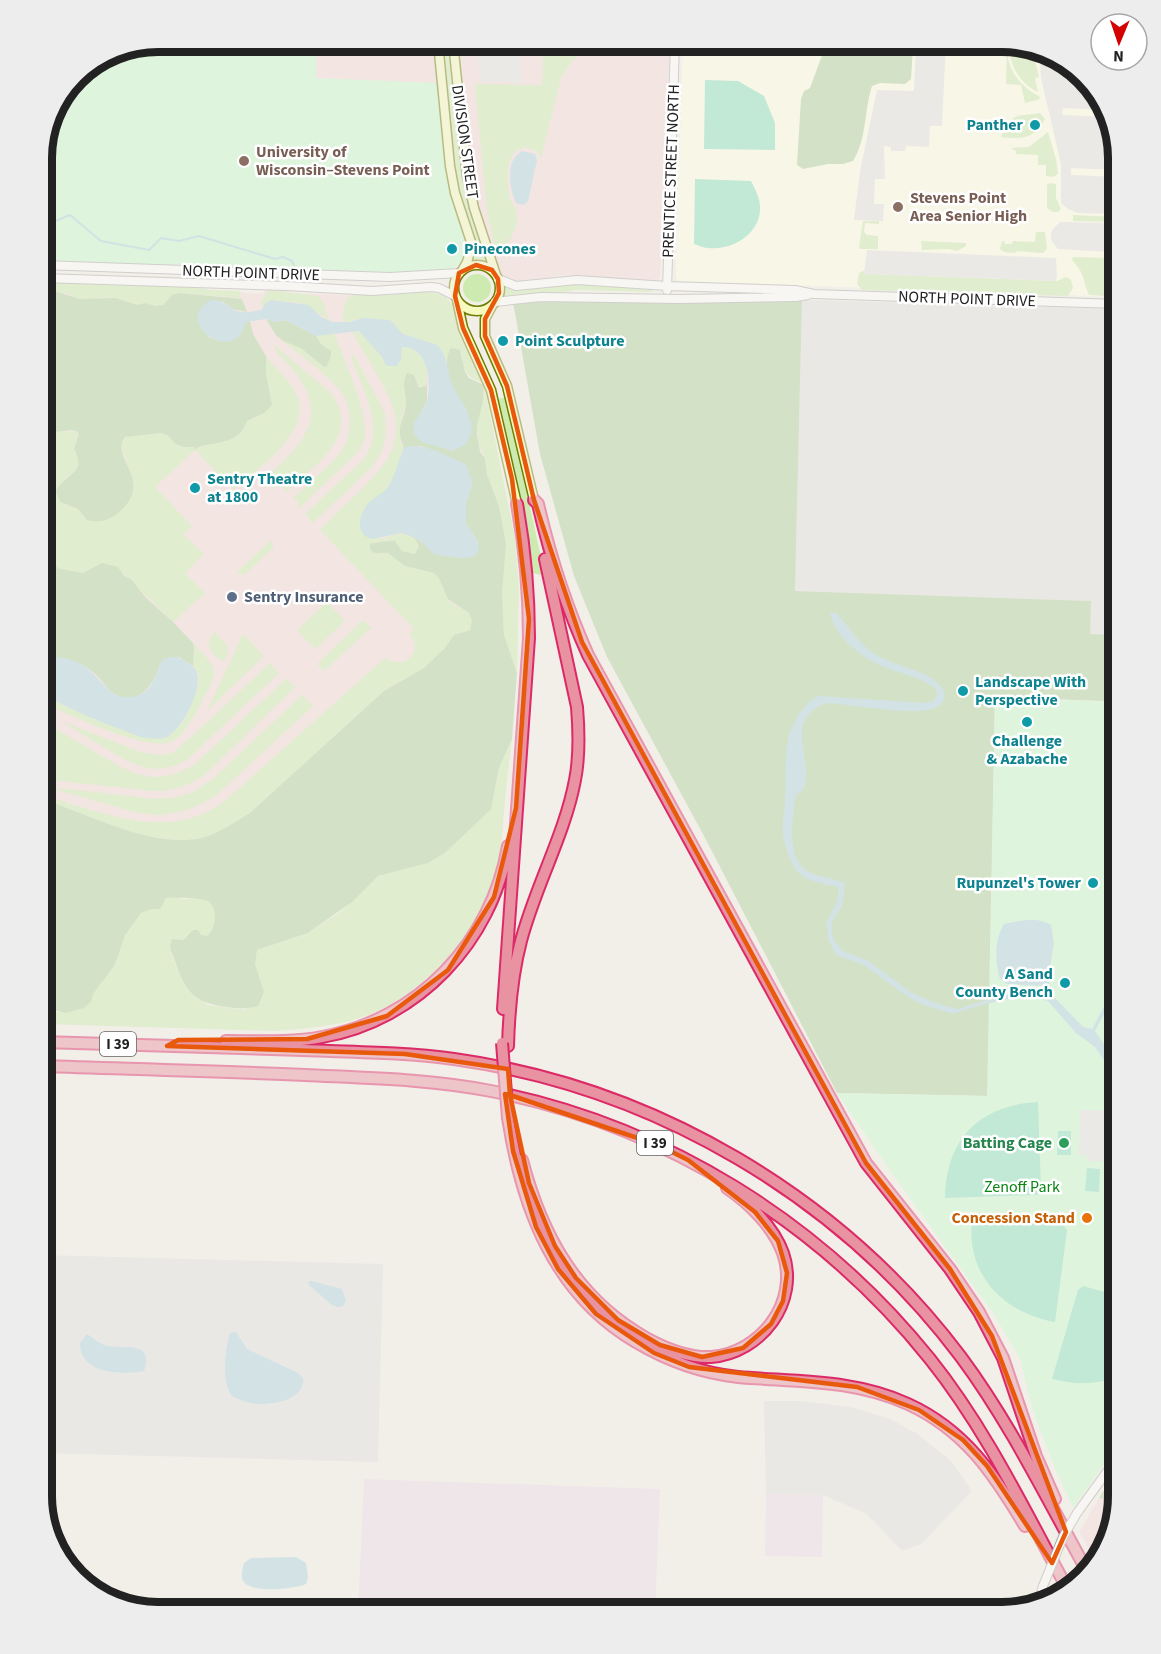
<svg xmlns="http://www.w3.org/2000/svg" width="1161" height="1654" font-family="'Source Sans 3',sans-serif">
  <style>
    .residential { fill: #e0dfdf }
    .commercial { fill: #f2dad9 }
    .industrial { fill: #ebdbe8 }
    .education { fill: #ffffe5 }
    .grass { fill: #cdebb0 }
    .forest { fill: #add19e }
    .park { fill: #c8facc }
    .pitch { fill: #88e0be }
    .parking { fill: #e2e2e2 }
    .water { fill: #aad3df }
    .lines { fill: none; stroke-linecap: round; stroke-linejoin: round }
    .stream { stroke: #aad3df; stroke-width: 2 }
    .tertiary-casing { stroke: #a9a9a9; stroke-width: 10 }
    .secondary-casing { stroke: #707d05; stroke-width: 11 }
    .motorway-casing { stroke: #dc2a67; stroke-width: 14 }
    .tertiary { stroke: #fff; stroke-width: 8 }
    .secondary { stroke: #f7fabf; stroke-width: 8 }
    .motorway { stroke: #e892a2; stroke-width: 10 }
    .tertiary-bridge-casing { stroke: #a9a9a9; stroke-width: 10; stroke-linecap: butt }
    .motorway-bridge-casing { stroke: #dc2a67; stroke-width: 14; stroke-linecap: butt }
    .tertiary-bridge { stroke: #fff; stroke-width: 8 }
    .motorway-bridge { stroke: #e892a2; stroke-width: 10 }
    .marked { fill: none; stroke: #e8590c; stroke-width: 4.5; stroke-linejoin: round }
    .culture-dot { fill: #0f9aa8; stroke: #fff; stroke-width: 2 }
    .education-dot { fill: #8d6e63; stroke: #fff; stroke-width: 2 }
    .service-dot { fill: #5c6f8a; stroke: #fff; stroke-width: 2 }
    .leisure-dot { fill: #2e9e5b; stroke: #fff; stroke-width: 2 }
    .food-dot { fill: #e8710a; stroke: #fff; stroke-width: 2 }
    .labels { text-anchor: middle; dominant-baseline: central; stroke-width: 5; stroke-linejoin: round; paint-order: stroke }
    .shield { fill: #fff; stroke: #646464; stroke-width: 1.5 }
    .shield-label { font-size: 15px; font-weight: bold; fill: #222 }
    .culture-label { font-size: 16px; font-weight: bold; fill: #0d838f; stroke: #fff; text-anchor: start }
    .street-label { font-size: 16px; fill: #222; stroke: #fff }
    .education-label { font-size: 16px; font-weight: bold; fill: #785e54; stroke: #fff; text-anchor: start }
    .service-label { font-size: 16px; font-weight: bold; fill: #4e5e75; stroke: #fff; text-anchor: start }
    .leisure-label { font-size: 16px; font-weight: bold; fill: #27864d; stroke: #fff; text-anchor: end }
    .park-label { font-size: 16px; fill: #0c8416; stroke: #fff }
    .food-label { font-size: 16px; font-weight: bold; fill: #c56008; stroke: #fff; text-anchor: end }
    .rim { fill: none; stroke: #222; stroke-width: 8 }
  </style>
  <rect width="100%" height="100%" fill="#f2efe9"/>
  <path class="residential" d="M802,300L1119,309V635L1090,634V601L795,591Z
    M42,1255L383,1264L378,1462L42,1453Z
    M764,1401H800L851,1407L890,1419L916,1433L951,1461L972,1491L921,1544L902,1551L867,1514L823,1495L766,1494Z"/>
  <path class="commercial" d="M317,42H670L660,278L656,281L576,275L557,276L534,281H515L501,276L497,270L487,264L474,263L458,266L462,262L466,248L448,169L382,82L315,78Z
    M42,282L188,286L210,290L263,294L265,290L272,289L296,293L426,299L448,311L517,595L42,1023Z
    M1107,649L1119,650V702L1104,701Z
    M1099,1498L1118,1499L1103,1554L1096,1562L1079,1532Z"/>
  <path class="industrial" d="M364,1479L660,1489L655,1612H358Z
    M766,1494L823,1495L822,1557L765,1556Z"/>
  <path class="education" d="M683,42H1010L1061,58L1103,100L1119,158V297L678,281L676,278V256Z"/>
  <path class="grass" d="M443,42H450L460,154L467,197L490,264L483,261L472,262L475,253L476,243L456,179L446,92Z
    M544,42H565L563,70L541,158C538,152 534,148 526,148C504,147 506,184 510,198C512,204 517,209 517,216C518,224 513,236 508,242L495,248L487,212L475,84L542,85Z
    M566,42H584L587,50L571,62L562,77Z
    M589,42H665V51L588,50Z
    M1010,42L1032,49L1039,77L1035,78L1038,92C1019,84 1007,61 1010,42Z
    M1007,51C1008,55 1008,61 1010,65C1014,78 1027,91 1039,96L1040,99L1025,103L1021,85L1006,84Z
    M1040,113L1045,119C1034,140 1021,139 1001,137C1012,111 1017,117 1040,113Z
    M1048,132L1056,159L1058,174L1053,177L1046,176V165H1038V155L1016,154V151L1011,148L1029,147Z
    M1050,183L1056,184V198L1061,209L1058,212H1053L1047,208V185Z
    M1073,215L1119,217V222L1073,221Z
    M863,221H879V224L865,223L864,232L867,235L878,236V249H860L859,247Z
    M1036,232H1045L1047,249L1043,253L1017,251L1015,253L1004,252L1000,249L1002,241H1004L1005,244H1012L1013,241L1035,242Z
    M921,241L966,243V246L957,251L948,249L922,250Z
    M1073,257L1107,258L1110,262H1113V268H1115V281H1119V297L1089,295C1082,279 1086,275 1072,260Z
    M865,270L868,274L1057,281L1066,277L1071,280L1073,288L1068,296L862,290L857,284L859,273Z
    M463 288a14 14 0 1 1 28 0a14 14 0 1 1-28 0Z
    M42,282L188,286L210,290L240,291L241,298L179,293L172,295L163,305L156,306L145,303L137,305L116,298L79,299L66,293L42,292Z
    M558,284H578L653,290L652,292L576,290L558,293L515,295L501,299L503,286L517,291Z
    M269,290L318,296L323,302L329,320L301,303L271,300L265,303L262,310C260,304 264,294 269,290Z
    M423,291L444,295L453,305L458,325L483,383C467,377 462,372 462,354L451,348L446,361L437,345L358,319L346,323L342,315L347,298L354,294L387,295Z
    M352,331L362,333L382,357L384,362L401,359L402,347C422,347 430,367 426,386L419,388L416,379L406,400L401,421L400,442L404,448L398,470L383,494L360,517L379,539L402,533L414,537L419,546V551L416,554L402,551L398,545L390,540L381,543L373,542L381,554L388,553C396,558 402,564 412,568C419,570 428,570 435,574C444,580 443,590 448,599C456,612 479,607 470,630L454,635L444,649L424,668L385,690L250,813C235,822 218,834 201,838C152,849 89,814 42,799V795C102,812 170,844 226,800L385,658C404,671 425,652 409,634L414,629L320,530C332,518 344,506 357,494C383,468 406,446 392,405C383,381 364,354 352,331Z
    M334,333C343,358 367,409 365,434C364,442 360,450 354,456L299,508L297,506L299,503L293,498C309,483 326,469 340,453C353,436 354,405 339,389C323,371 301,356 283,341L301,348L324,367L331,351L321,344L316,336Z
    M273,344L331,393C362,435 315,466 287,491L282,486L279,488L276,486L273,489L267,483L270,480L267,477C303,443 331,418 293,369C287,361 275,354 273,344Z
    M353,354L385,413L386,434L383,449L372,467L313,523L305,514L362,461C388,430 362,389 351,357Z
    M266,356C276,370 291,380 297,396C312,432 257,469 234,490L195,450L155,487L192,526L183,534L204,554L185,573L205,593L173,622L122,572L93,568L83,573C78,572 59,569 58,568C54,565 53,559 49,555L42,554V430L51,432L77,431L79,439L74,449C84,465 78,470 64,480V504L78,509L87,520H108L130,500L133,479L121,446L125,437L156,432L167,435L176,444L184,447H194L196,449L198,447L226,441L247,421L257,417L272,405L266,374Z
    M484,385L515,538L519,586L517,673L504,635L502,593L506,544L503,527L499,506L487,473L485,458L479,445L477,426L484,393Z
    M506,397L544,571L540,575L530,572L520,498L498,399Z
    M270,541L273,544V548L244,575L237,572Z
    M327,602L345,621L315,649L297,630Z
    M363,620L371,628L324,671L317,664Z
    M215,632L228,647L227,656L223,661C210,656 206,644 213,633Z
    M243,634L264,656L207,711Z
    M193,643C203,655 217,663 213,680C203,698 190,731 173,741C150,754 67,713 42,703V699H51L141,737L182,724L198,686V675L193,666L194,648Z
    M270,663L279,673L188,759C155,779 134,765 105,748C90,739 75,730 61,721L143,753L164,755L172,753L189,739Z
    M286,679L295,687L204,776L182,787L163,791H153L42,779V721C60,731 77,741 95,752C131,773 153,789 194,765Z
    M302,695L313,706L219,793L202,804L183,811L160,815L138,813L57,790L58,788L155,799L173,798L191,793L213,779Z
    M512,739C509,764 506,788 504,812C502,835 501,859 494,880C474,941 415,1003 353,1020C328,1027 301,1029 275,1031L42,1024V1007L58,1012L84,1008L90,1002L93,994L115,965L125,935L141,913L152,909H160L166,898C173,896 178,899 185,899C199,899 213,896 215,914C216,923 214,930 207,936L187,935L183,940L178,941L171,953L184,984L208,1005L245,1010L257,950L308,933L340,912L378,876L428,863L445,853L491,808L499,768Z"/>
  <path class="forest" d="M827,42H834L846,48L855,46L860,42H899V48H913L911,79L905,84L880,83L872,86C864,111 867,139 853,161L843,164H828L803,169L797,165L801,99L804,91L810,88Z
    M54,291L80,299L116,298L137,305L145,303L156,306L163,305L172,295L179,293L242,299L247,312L233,309L222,301L208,337L221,340L242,331L245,323L250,321L253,334L266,356V374L272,405L264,413L247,421C239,444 220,441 198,447L195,450L194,447H184L176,444L167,435L161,433L125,437C108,458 157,480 118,513C108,521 100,523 87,520L78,509L60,502L56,491C66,473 88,473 74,449L79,434L77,431L71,430L56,432L42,430V292Z
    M536,300L681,303L802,300L795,591L1091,601L1090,634L1119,635V650H1107L1104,701L995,697L988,1096L837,1093L704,836L607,657L574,576L540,454L513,302Z
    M266,319L276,322L286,320L316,336L321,344L331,351V355L327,366L324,367L301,348L283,341L276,335Z
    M451,348L460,350L465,372L469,378L484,385L483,401L477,426V435L480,452L485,458L487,474L499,506L503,527L506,544L502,593L504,635L517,673L512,739L499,768L491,809L445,853L428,863L378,876L352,902L308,933L257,950L255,964L264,992L258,1006C246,1009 238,1009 226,1007C194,1003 185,991 175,961C172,953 168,948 172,939L183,940L193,930H198L201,935L207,936C216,928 219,910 208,901C204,898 172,897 166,898L160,909H152L141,913L125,935L115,965L93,994L91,1002L84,1008L66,1013L42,1007V799C89,814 152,849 201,838C218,834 235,822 250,813L384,691L424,668L444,649L454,635L470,630L472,621L469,613L448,599L439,578L434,573L405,566L388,553C380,552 369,557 370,544C373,543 392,540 395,541L402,551L415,554L419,546L414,537L426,545L434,554L460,558L479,543L466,524V503L472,485L465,464L421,446L404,448C394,426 405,422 406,402C406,391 401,384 407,373L414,375L419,388L426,386L427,381V401L420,414L432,444L453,451L467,410C455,393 439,368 451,348Z
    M43,554L49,555C53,559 54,565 58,568C59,569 78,572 83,573L102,563L118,567L124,576L131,579L146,598L173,622L193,643L194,648L193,666L179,657L160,664C155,684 137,709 113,693C108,690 104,683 100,679C86,663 66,656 45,658L42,661Z
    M1119,1468L1118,1499L1099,1498Z"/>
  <path class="park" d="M158,42H317L316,78L436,83L448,169L466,243L462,262L454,268L443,271L415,272L249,273L42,265V150L54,106L81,71Z
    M995,697L1119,702V1443L1073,1508L1056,1471L1034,1414L1020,1359L995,1316L891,1172L837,1093L987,1096Z"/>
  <path class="pitch" d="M705,80L738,81L764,96L775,123V150L704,149Z
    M695,179L751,181C755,189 760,198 760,207C761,234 732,251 708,248C703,248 698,245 694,244Z
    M1038,1102L1041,1189L1037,1195L945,1198C946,1139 979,1105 1038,1102Z
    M1058,1131H1071V1155H1057Z
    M1087,1168L1100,1169L1099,1192L1085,1191Z
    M973,1213L1063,1225L1067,1230L1055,1322C1000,1312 963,1271 973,1213Z
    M1083,1286L1119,1296V1376C1096,1385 1076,1385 1052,1379L1078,1290Z"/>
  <path class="parking" d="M485,42H542V48H536V54L485,52Z
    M916,42H946L942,126H930L929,147L906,146L905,151H891V147L884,146L885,179H875L874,204H884L883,221L854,220L860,171L877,90L914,91Z
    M1039,51L1050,56L1061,58L1103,100L1106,110L1063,108L1062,115L1108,117L1119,158V170L1071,168V175L1119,177V214L1078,213L1068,209L1061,203V164L1041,78Z
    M478,55L520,56L522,84L517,82H480Z
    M1060,222L1119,223V258H1113L1110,252L1058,249L1051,240V234L1053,229Z
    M867,250L1056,258L1057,275L1056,281L864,274Z
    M1080,1110L1119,1111V1162L1087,1161V1155H1079Z"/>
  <path class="water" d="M522,151L535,154L537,160L528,201L523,205L516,203C509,187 505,161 522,151Z
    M211,300C224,299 229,309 240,312C247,313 255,311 262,310L265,303L271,300L309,305L321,317L333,322H350L363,318L389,320C396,323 397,330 403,334L437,345C448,355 447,371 452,384C457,397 468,408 471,422C473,430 470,437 466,444L453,451C443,446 421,446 415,435C408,423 423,413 427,402C432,382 428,346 402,347L401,359L397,366H387L384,362L382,357L359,331L316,336L286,320L276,322L266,319L246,322C244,326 243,331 240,335C221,357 175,319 211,300Z
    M410,446C430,445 447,456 465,464L471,477L472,485L466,503V524L479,543L478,552L473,557L460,558L434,554L420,540L402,533L372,539C355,534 358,517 367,505C373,497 382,495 388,487C396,474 398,462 404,448Z
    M830,613H837C849,627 857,641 872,652C895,669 928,666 945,692C944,697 944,702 940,705C926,719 850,704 828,703C778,718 818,768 803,789C801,792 798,793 796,795C793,815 785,861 809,872C819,877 837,878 845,884L842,906L832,922V932L835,942L845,952L867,960L912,993L938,1004L958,1009L998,996L1045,991L1044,986L1007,984L1000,979C995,961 994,940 1004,924C1018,921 1038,916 1051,925L1054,943L1048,979L1051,987V994L1083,1027L1092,1029L1112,992L1115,955L1117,954L1116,991L1095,1031L1119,1066V1075L1109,1067L1095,1047L1076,1033L1048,1001L1032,997H1019L985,1004L953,1014L921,1004L908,997L864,965L836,955L829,941L826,922L837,902L839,887C826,884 806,882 797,871C789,861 784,844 783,832C782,823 784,813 785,804C786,783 784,761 788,740C791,725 804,701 819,696L925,703L932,702L937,695L936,689C923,678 906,675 889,669C866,661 835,639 830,613Z
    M50,656C60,657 72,659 81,664C94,672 101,683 111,692C122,701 140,698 149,688C156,679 158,668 163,659C172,656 177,656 185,661C191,666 195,666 197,674C202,690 181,733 164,738C157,740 149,738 141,737C117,728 59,707 42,691V661Z
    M311,1281L342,1289L346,1300L343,1306L338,1307L332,1305L309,1285L308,1282Z
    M234,1332H236L247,1349L298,1373L303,1378C305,1399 277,1404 260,1404C250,1404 240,1400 232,1396C221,1380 225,1351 230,1333Z
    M87,1334C95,1339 100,1345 109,1346C127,1349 154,1341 144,1371C121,1375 80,1374 80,1343Z
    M296,1557L306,1563L308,1578L306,1584C294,1589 245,1595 242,1578C241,1574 243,1567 244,1563L251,1558Z"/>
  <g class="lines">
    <path class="stream" d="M42,231L46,225L70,215L101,241L149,250L161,238L179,241L199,236L275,259L283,257L292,261L297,272"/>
    <defs>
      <path id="tertiary" d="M42,265L390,277L459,273
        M42,278L287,286L372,291L431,287L439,288L455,296
        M498,279L516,286L577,280L667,286L795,290L814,294L1119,304
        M667,290L675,42
        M495,302L541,297L680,299L796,297L808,295
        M1077,1513L1119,1455
        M1039,1602L1043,1586"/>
      <path id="secondary" d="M438,42L450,166L455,193L472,245L467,262L463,269
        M453,42L467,176L474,208L496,275
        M454 288a23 23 0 1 1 46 0a23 23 0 1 1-46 0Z
        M457,300L463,328L491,390L517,504
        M492,306L485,319V336L507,386L534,500"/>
      <path id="motorway" d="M534,500L538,504C550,556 566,606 588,655L866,1163L950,1269L979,1312L1003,1358L1036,1456L1055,1499
        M503,1009L529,638C529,593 525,548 517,504
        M226,1041C258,1041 291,1043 322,1037C418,1020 492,942 508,846
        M42,1042C129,1045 216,1047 302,1050C353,1052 404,1052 454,1059C654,1087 840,1196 961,1357C1010,1423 1047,1499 1087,1571
        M508,1046C509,1011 512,975 521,941C535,887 565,834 575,780C580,755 579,731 577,707L545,559
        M42,1066C130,1069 217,1071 305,1075C367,1078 430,1079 491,1091C664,1125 820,1222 930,1359C986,1429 1025,1511 1068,1590
        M508,1118C522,1208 554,1294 636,1342C668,1361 701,1373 738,1377C796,1382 854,1379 908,1404C965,1430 994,1474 1025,1526
        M522,1160C542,1236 577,1299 646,1338C666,1349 688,1358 711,1357C761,1353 800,1302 783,1253C773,1226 749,1203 727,1188"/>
    </defs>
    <use href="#tertiary" class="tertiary-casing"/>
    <use href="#secondary" class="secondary-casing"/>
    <use href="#motorway" class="motorway-casing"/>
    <use href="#tertiary" class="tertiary"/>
    <use href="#secondary" class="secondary"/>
    <use href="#motorway" class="motorway"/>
    <defs>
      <path id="tertiary-bridge" d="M1043,1586L1063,1537L1077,1513"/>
      <path id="motorway-bridge" d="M502,1043L508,1118"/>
    </defs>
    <use href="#tertiary-bridge" class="tertiary-bridge-casing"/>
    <use href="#motorway-bridge" class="motorway-bridge-casing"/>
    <use href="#tertiary-bridge" class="tertiary-bridge"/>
    <use href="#motorway-bridge" class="motorway-bridge"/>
  </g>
  <path d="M0 0H1161V1654H0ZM476,265L492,270L498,279L499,293L485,319V336L507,386L534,500L582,642L866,1163L950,1269L992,1336L1066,1532L1052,1563L987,1466L963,1440L919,1410L857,1387L689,1367L654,1353L596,1314L558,1269L536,1227L513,1151L505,1094L510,1095L529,1183L555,1246L576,1278L618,1320L660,1345L702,1357L743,1348L771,1324L783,1301L787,1273L778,1241L755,1212L688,1160L658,1145L510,1095L508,1069L405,1054L167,1046L178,1040L307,1039L387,1016L448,970L494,897L516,808L529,619L512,479L491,390L463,328L455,296L459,273Z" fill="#f2efe9" fill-opacity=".55" fill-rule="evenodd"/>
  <path class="marked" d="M476,265L492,270L498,279L499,293L485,319V336L507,386L534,500L582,642L866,1163L950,1269L992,1336L1066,1532L1052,1563L987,1466L963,1440L919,1410L857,1387L689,1367L654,1353L596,1314L558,1269L536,1227L513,1151L505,1094L510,1095L529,1183L555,1246L576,1278L618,1320L660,1345L702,1357L743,1348L771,1324L783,1301L787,1273L778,1241L755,1212L688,1160L658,1145L510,1095L508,1069L405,1054L167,1046L178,1040L307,1039L387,1016L448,970L494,897L516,808L529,619L512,479L491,390L463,328L455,296L459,273Z"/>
  <g class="culture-dot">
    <circle cx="1035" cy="125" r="6"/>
    <circle cx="452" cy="249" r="6"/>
    <circle cx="503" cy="341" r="6"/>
    <circle cx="195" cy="488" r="6"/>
    <circle cx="963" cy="691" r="6"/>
    <circle cx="1027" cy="722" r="6"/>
    <circle cx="1093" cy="883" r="6"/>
    <circle cx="1065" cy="983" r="6"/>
  </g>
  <g class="education-dot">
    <circle cx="244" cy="161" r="6"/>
    <circle cx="898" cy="207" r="6"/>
  </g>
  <circle class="service-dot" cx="232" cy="597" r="6"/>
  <circle class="leisure-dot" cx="1064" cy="1143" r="6"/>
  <circle class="food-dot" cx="1087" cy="1218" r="6"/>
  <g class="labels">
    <g class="shield">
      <rect x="100" y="1032" width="36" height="24" rx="4.5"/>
      <rect x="637" y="1131" width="36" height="24" rx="4.5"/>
    </g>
    <g class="shield-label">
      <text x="118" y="1044">I 39</text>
      <text x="655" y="1143">I 39</text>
    </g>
    <g class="culture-label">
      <text x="1023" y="125" text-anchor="end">Panther</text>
      <text x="464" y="249">Pinecones</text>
      <text x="515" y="341">Point Sculpture</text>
      <text x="207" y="479">Sentry Theatre<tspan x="207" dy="18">at 1800</tspan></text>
      <text x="975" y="682">Landscape With<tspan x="975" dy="18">Perspective</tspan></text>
      <text x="1027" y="741" text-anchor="middle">Challenge<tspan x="1027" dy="18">&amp; Azabache</tspan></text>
      <text x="1081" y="883" text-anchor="end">Rupunzel's Tower</text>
      <text x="1053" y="974" text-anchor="end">A Sand<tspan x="1053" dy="18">County Bench</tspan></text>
    </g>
    <g class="street-label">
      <text transform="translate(465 142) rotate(82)">DIVISION STREET</text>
      <text transform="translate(671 171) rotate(-88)">PRENTICE STREET NORTH</text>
      <text transform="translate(251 273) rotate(2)">NORTH POINT DRIVE</text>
      <text transform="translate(967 299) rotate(2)">NORTH POINT DRIVE</text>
    </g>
    <g class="education-label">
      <text x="256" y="152">University of<tspan x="256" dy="18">Wisconsin–Stevens Point</tspan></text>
      <text x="910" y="198">Stevens Point<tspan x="910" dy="18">Area Senior High</tspan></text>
    </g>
    <g class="service-label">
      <text x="244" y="597">Sentry Insurance</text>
    </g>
    <g class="leisure-label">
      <text x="1052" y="1143">Batting Cage</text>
    </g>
    <g class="park-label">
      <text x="1022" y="1187">Zenoff Park</text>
    </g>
    <g class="food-label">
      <text x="1075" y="1218">Concession Stand</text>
    </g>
  </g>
  <path d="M0 0H1161V1654H0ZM158 52H1002A106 106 0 0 1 1108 158V1496A106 106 0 0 1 1002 1602H158A106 106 0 0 1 52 1496V158A106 106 0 0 1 158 52Z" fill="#ededed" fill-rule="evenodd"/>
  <path class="rim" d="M158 52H1002A106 106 0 0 1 1108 158V1496A106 106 0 0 1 1002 1602H158A106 106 0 0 1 52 1496V158A106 106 0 0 1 158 52Z"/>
  <g transform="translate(1119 42) rotate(182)"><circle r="28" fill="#ffffff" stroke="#a7a7a7" stroke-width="1.5"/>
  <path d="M0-4.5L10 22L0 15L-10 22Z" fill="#d40000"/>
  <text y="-9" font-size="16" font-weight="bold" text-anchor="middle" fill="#222222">N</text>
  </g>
</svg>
